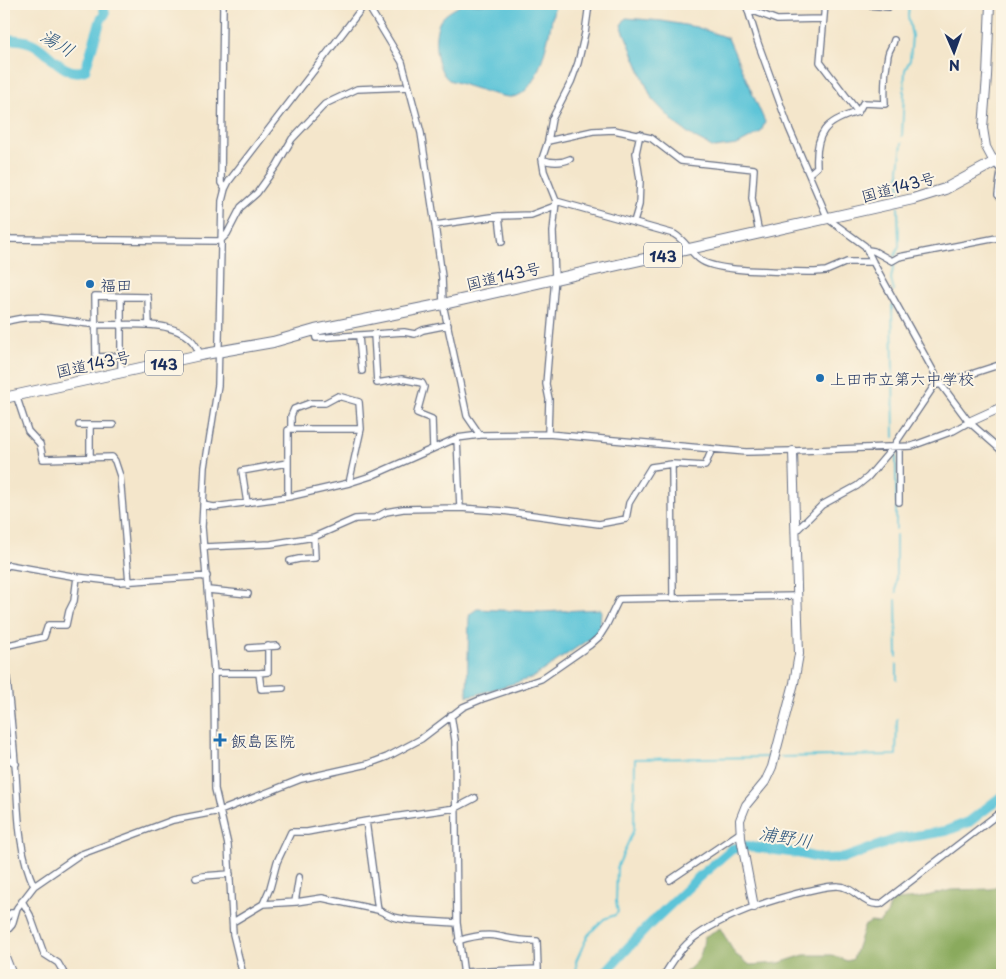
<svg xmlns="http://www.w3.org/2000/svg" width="1006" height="979" font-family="'Playpen Sans','Klee One',sans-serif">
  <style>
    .forest { fill: #8aaa5d; stroke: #526c5e }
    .water { fill: #5cc4d8; stroke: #3c7a9b }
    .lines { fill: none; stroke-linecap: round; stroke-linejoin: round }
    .stream { stroke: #5cc4d8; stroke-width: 2 }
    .river { stroke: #5cc4d8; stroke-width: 10 }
    .minor-casing { stroke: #676f84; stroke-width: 8 }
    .tertiary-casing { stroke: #676f84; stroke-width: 10 }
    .trunk-casing { stroke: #676f84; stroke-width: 12 }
    .minor { stroke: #fff; stroke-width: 5.5 }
    .tertiary { stroke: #fff; stroke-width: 8 }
    .trunk { stroke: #fff; stroke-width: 10 }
    .poi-dot { fill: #1f6fb2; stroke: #fcf5e5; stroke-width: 2 }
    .labels { text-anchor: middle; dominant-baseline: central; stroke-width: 4; stroke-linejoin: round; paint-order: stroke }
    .shield { fill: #fcf5e5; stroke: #5e6a86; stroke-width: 1 }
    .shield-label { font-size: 15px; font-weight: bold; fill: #1b2f5e }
    .street-label { font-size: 16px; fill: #1b2f5e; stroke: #fcf5e5 }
    .poi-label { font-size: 16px; fill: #1b2f5e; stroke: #fcf5e5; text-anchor: start }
    .water-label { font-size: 18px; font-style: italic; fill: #2b547c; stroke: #fcf5e5 }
  </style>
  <rect width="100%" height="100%" fill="#fcf5e5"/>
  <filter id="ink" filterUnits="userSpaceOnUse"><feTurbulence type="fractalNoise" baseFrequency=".02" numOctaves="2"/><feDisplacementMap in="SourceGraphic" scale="10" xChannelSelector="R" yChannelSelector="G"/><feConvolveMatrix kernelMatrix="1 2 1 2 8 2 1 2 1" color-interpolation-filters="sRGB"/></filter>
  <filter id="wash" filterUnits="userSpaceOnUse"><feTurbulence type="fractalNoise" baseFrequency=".0096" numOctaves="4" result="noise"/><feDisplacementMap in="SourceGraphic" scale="20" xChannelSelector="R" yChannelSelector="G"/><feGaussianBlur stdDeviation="1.12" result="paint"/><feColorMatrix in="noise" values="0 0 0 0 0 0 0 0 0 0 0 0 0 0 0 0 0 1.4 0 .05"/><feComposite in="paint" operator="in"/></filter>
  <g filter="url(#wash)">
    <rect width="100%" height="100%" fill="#f4e6cb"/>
    <path class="forest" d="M1002,883V975H682C698,962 702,957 704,937L720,928L735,954L750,965L779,963L804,955H832L847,961L853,959L864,926L871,922L879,923L887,914L891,903L895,900L919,898L951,890L991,889Z"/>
    <path class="water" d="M462,4H555C550,27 541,95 512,97C501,98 462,84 449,80C435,70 432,35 440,21C445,13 455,9 462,4Z
      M626,18L662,21L696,27L728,38L765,122L761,132L737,145L714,148L695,138L677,125L652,99L621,25Z
      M477,609L541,612L601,609L600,627L595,635L532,678L478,694L467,696L469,618L470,614Z"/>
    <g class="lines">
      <path class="stream" d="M902,136L905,70L910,60L912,36L908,16L909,4
        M897,199L900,190L899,169L902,143
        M895,256L899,246L898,207
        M894,291L891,279L894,264
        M892,305L894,437
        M896,450V504
        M896,508V529
        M896,535V592
        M896,600L897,657
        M897,665V680
        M780,757L896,755L897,719
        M577,975L576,961L588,935L604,919L615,915L618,912L616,902L617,868L634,829L635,759L771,757"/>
      <path class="river" d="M4,40C13,39 23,40 31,43C48,49 63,79 85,70L87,64L101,19L105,14L103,4
        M603,975L648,926L700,876L732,849L746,846L797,853L822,859L845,858L897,839L946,831L969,822L1002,796"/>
    </g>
  </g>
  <g filter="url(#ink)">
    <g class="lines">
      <defs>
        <path id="minor" d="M223,4L221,183L225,189
          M367,4L402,62L416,114L421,133L435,225L442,277L443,304L467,416L480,435
          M746,4L758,43L789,128L828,219L865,246L873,262L940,383L969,422L1002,451
          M825,4L820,62L858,112
          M859,4L888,7V4
          M749,11L756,12L777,20L822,19
          M548,141L593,131L614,130L651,138L681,161L754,169L752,198L759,233
          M542,159C550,163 562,163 570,159
          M994,162L1001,170L998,195L1002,199
          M810,173L817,167C815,133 825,121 858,112L863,103L885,104C884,87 885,71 888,55C889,49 893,46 894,40
          M556,201L674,234C686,241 691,254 702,261C721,273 791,271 815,272L826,271L847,262H873
          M499,216L502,242
          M634,222L639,205L640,180L636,153L640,134
          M435,225L499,216L531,215L555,206
          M4,239L220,241L227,234L241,207L257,193L277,165L292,139L325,104L357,89L408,87
          M868,250L874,251L892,261L899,257L1002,237
          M121,297V373
          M4,322C37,312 58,321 90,324C124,328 187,313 200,355
          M315,330L316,338L404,332L415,334L423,330L448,325
          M374,334L377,383L402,379L422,383L424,387L417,413L432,419L433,448
          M359,336L362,371
          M121,356L96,357L95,296L148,297L149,325
          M16,395L28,431L40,444L43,459L112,457L115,461L120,476L129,583
          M79,425H113
          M291,429V416L294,409L310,403H325L338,396L359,402L361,429L349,483
          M548,434L549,399L546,384L555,278L553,232L556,201L544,171L542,159L548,141L552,119L571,82L578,63L585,33L589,4
          M457,438L460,508
          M899,447V502
          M90,458V425
          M672,464L673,597
          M288,497V430L291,429H361
          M247,503L242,471L287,463
          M203,505L214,507L288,497L349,483L371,476L457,438L480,435L548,434L746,452L793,451L912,446L953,431L969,422
          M795,532L822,505L857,486L868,477L891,450L934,386L1002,364
          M204,547L271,544L314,537L355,519L375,518L386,512L403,509L460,508L503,511L599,524L626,519L629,503L651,467L672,464L705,466L712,449
          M290,561L299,559L315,558L314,537
          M4,568L9,565L77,577L119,582L207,576
          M208,590L248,594
          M4,645C7,684 12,723 15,763C19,805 16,847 34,886
          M4,646L44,637L48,625H66L69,611L74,601L77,577
          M249,648L277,646
          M214,673H259L261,689L283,688
          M259,673L268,672V646
          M451,715L455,740L457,923L464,975
          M4,756L16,764
          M366,821L378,910
          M196,878L203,876L230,874
          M670,880L741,832
          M22,901L30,915L44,954L58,963L65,975
          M295,902L299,877
          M263,904L270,888L277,862L291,832H307L366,821L456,808L475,798
          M4,921L11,913H15
          M233,922L263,904L296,902L322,898L378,910L393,917L408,920L457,923
          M4,934L12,925L17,908L34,886L79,855L173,820L220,811L301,779L368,764L387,757L421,739L463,707L482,699L541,679L590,645L599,637L606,626L619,599L797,596
          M458,941C470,937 485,934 497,936C510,939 523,941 537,941L538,969L463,972
          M243,975L233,934L228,845L215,789L214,673L202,527L205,467L218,385L222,201L225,189L229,181L365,4
          M664,975C673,961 681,947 695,937C726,914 770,900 807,891C817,889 827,886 837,886C855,886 863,907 881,904L1002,811"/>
        <path id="tertiary" d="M990,4L987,76L983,128L986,147L994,162
          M969,422L1002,407
          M754,907L741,838L740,820L746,805L765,782L772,767L794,683L799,654L793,451"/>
        <path id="trunk" d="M4,398L200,355L273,342L315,330L443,304L913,199L945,189L1002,158
          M4,957L11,975"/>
      </defs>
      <use href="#minor" class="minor-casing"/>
      <use href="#tertiary" class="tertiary-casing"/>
      <use href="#trunk" class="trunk-casing"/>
      <use href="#minor" class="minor"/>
      <use href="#tertiary" class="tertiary"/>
      <use href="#trunk" class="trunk"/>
    </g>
  </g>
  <g class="poi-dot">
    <circle cx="90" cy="284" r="5"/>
    <circle cx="820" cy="378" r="5"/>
    <path d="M217.5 732.5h5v5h5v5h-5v5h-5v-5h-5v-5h5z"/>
  </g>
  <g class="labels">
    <g class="shield">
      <rect x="644" y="242.5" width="38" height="25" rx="4"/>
      <rect x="145" y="350.5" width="38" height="25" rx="4"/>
    </g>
    <g class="shield-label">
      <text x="663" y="255">143</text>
      <text x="164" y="363">143</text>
    </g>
    <g class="street-label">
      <text transform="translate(898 186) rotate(-15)">国道143号</text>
      <text transform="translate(503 275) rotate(-13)">国道143号</text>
      <text transform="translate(93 363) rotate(-12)">国道143号</text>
    </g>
    <g class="poi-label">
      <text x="100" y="284">福田</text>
      <text x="830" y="378">上田市立第六中学校</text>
      <text x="231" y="740">飯島医院</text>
    </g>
    <g class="water-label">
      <text transform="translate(58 42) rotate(31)">湯川</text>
      <text transform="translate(786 836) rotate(10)">浦野川</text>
    </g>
  </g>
  <rect width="1006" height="979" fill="none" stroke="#fcf5e5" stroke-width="20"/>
  <g transform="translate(954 52) rotate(178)" stroke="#fcf5e5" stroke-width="4" paint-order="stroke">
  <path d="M0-4L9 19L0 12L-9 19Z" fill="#1b2f5e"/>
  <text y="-8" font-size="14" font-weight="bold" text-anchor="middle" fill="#1b2f5e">N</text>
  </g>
</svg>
